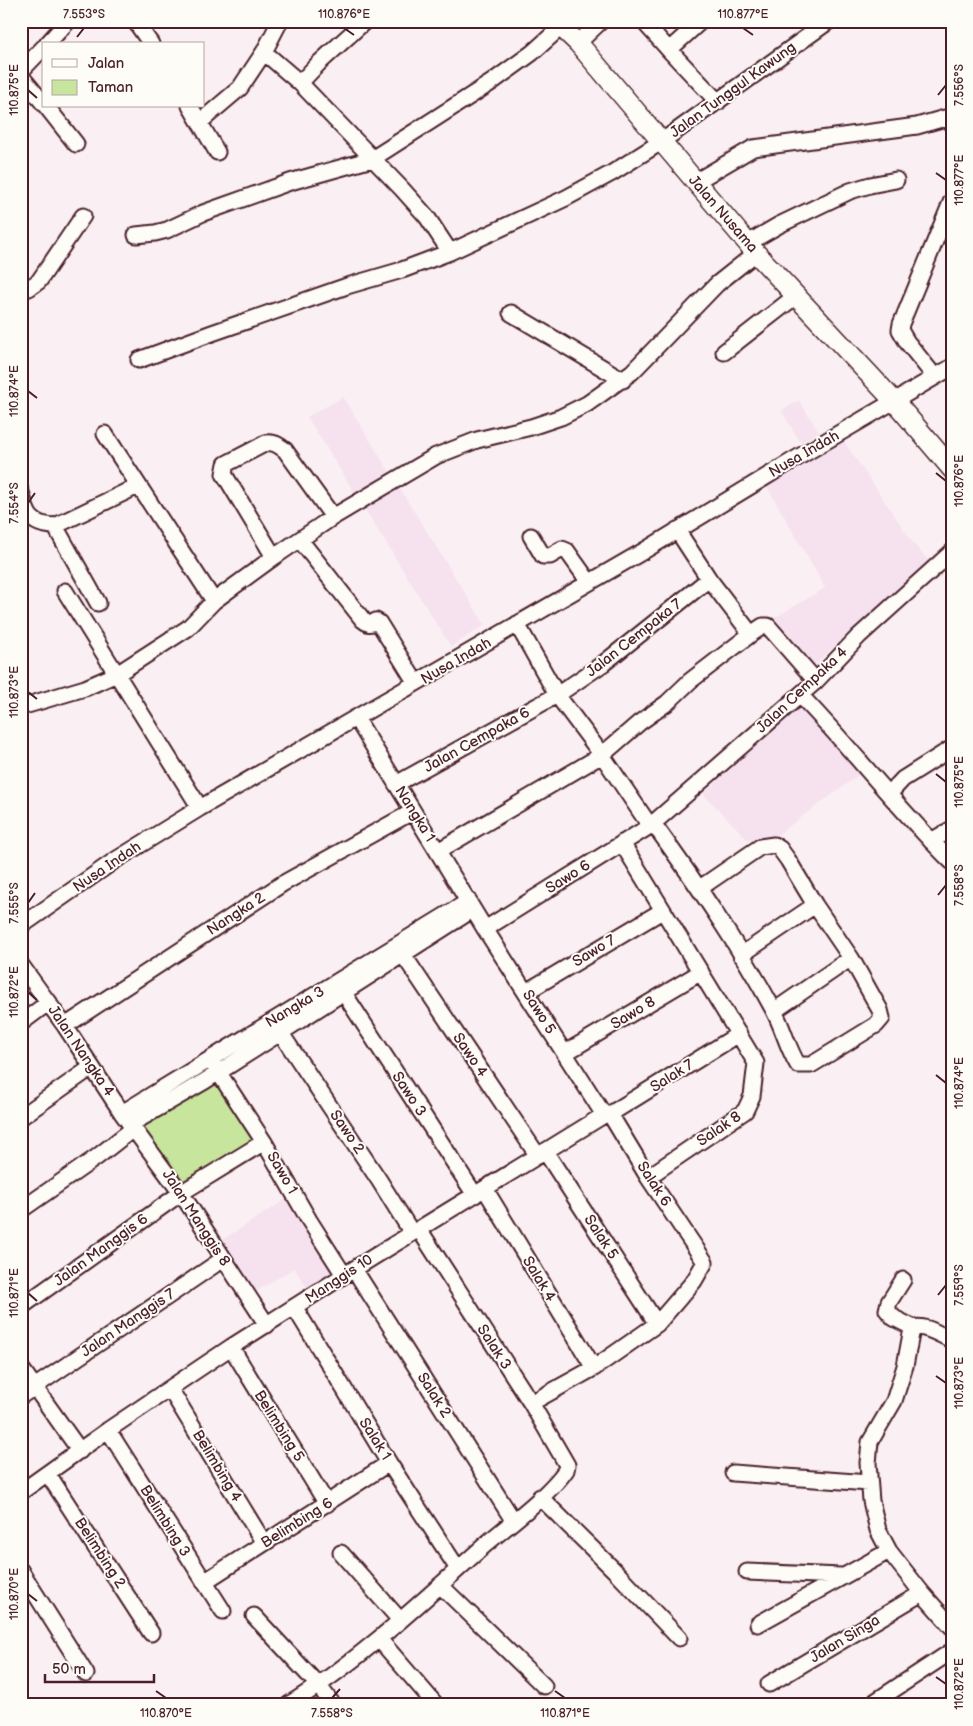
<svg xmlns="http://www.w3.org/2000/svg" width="973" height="1726" font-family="'Balsamiq Sans',sans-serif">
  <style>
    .built { fill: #f6e2ef }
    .green { fill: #c7e59d; stroke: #888264 }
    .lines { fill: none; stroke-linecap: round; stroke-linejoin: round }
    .minor-casing { stroke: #4a1f2b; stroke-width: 19 }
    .tertiary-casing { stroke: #4a1f2b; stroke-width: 22 }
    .minor { stroke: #fdfcf7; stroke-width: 15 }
    .tertiary { stroke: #fdfcf7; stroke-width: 19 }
    .ticks { fill: none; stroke: #4a1f2b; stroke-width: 2 }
    .labels { text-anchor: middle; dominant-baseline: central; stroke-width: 4; stroke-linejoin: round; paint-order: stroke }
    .street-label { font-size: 15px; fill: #4a1f2b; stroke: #fdfcf7 }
    .neatline { fill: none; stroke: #4a1f2b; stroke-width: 2 }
    .ticks-label { font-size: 12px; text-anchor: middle; fill: #4a1f2b }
  </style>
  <rect width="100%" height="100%" fill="#faf0f3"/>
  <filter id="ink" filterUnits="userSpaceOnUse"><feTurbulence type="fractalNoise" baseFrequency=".02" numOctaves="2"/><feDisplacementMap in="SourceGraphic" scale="10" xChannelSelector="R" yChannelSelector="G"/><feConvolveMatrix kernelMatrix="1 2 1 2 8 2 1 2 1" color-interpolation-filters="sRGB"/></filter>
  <g filter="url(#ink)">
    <path class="built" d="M343,397L485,625L451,647L307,417Z
      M799,400L819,432L801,443L781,411Z
      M841,437L914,544L929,561L810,669L769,621L825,588L766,485Z
      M801,705L859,775L769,841L747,839L703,794Z
      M291,1196L337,1271L308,1289L294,1268L252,1294L217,1243Z"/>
    <path class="green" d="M215,1081L253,1139L179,1183L142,1127Z"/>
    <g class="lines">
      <defs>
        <path id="minor" d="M135,21L151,44
          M643,21L669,50L701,21
          M578,43L601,21
          M47,44L68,21
          M669,50L718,102
          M264,52L300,83L402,189L427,217L450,252
          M21,71L44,47
          M21,76L44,104
          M300,83L318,64L365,21
          M46,106L76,144
          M190,106L217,152
          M200,122L240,88L264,52L280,21
          M695,182L753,148L917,126L945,118L952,123
          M136,235L155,233L167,230L203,213L290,182L372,159L492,82L532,53L561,27
          M748,243L779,225L850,191L870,185L896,180
          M21,290L29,288L39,281L83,216
          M511,313L623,380
          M724,352L797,295
          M139,360L212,333L347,286L402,270L450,252L566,198L612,173L661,142L829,21
          M935,377L907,342L900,330L901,324L952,200
          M105,434L214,601
          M21,492C27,514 29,525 55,526L138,486
          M55,526L98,603
          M677,530L709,579L751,634L763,626H768L816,681
          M531,536L543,556H550L562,549L567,551L589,582
          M300,540L363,620C368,624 370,625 376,621L379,623L416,683
          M274,557L224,474L226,464L266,443C275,442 278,445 285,450L333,517
          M65,591L200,808
          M517,624L557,695L602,755L650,826
          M800,695C852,749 898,809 952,862
          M21,707L85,688L117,674L188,628L214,601L274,557L333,517L436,456L477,440L531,427L561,417L587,404L632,372L717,284L756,253
          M356,718L485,929L604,1115
          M396,784L557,695L604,663L709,579
          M889,794L903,779L952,748
          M653,823C696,883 738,944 773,1009C783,1027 787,1047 798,1065H811L876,1025L882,1018L880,1010L851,958L815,905L788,860L780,849L774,845L760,847L700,888
          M931,841L952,829
          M622,843L756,1063L752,1096L745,1111L648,1177
          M438,851L602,755L639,723L667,703L690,681L751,634
          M21,926L114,861L200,808L642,552L792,461L952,367
          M485,929L650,826L816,681L859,636L952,552
          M398,947L538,1156
          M741,955L815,905
          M21,965L65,1026L122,1113L181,1193L267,1325
          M338,984L475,1195
          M526,992L662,911
          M774,1011L851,958
          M21,1023L49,1002
          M65,1026L282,884L412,812
          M280,1032L379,1180L412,1233
          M565,1053L701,972
          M213,1064L264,1142L309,1220L344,1275
          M122,1113L469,901
          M21,1117L92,1067
          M131,1124L205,1081L466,914
          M545,1151L657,1324
          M485,1189L594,1368
          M21,1210L97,1157L134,1128
          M354,1269L513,1520
          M903,1280L889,1302L887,1310L894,1318L914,1328
          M21,1307L181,1193L264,1142
          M295,1308L389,1463L458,1569
          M952,1340C941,1336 925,1324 914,1328L911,1334L905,1366L894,1401L870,1442L868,1463L871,1501L878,1530L889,1551L922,1593L952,1627
          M231,1347L327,1504
          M21,1368L80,1451
          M170,1389L264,1543
          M21,1396L223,1259
          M531,1403L594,1368L657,1324L694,1281L705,1262L648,1177L610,1114
          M108,1430L223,1611
          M733,1473L869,1483
          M48,1474L151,1633
          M21,1492L108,1430L231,1347L354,1269L604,1115L610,1114L739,1034
          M540,1497L615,1571L679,1638
          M341,1553L400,1620
          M21,1571L86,1674
          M747,1572L841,1576
          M204,1582L389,1463
          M440,1585L544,1686
          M254,1616L319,1686L333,1705
          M758,1624L889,1551
          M379,1639L436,1705
          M769,1684L922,1593
          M288,1705C360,1661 422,1601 485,1545C509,1524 549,1495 566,1470L567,1465L531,1403L419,1229
          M870,1705L952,1651"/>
        <path id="tertiary" d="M555,21L578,43L756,253L895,402L952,469"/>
      </defs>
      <use href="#minor" class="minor-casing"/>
      <use href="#tertiary" class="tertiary-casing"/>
      <use href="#minor" class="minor"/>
      <use href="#tertiary" class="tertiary"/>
    </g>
  </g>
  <path class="ticks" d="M344,28L354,35M743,28L753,35M77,37L84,28M28,90L37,98M938,95L946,85M936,173L946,180M28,391L37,398M936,473L946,481M28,503L35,493M28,692L37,699M936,774L946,782M938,895L946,885M28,903L35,893M28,992L37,1000M936,1075L946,1083M28,1293L37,1301M938,1295L946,1285M936,1376L946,1383M28,1594L37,1601M936,1677L946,1684M156,1691L166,1698M555,1691L565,1698M332,1698L340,1689"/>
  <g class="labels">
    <g class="street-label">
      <text transform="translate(733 90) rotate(-36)">Jalan Tunggul Kawung</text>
      <text transform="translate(723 214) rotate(49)">Jalan Nusama</text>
      <text transform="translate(804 454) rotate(-30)">Nusa Indah</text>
      <text transform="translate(634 638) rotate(-38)">Jalan Cempaka 7</text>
      <text transform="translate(456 661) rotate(-30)">Nusa Indah</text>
      <text transform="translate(802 690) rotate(-43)">Jalan Cempaka 4</text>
      <text transform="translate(477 740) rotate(-29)">Jalan Cempaka 6</text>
      <text transform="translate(415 814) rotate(58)">Nangka 1</text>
      <text transform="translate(107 867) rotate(-34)">Nusa Indah</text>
      <text transform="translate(568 877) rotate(-32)">Sawo 6</text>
      <text transform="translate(236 914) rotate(-33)">Nangka 2</text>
      <text transform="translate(594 951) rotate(-31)">Sawo 7</text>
      <text transform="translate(295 1007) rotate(-31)">Nangka 3</text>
      <text transform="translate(539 1012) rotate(58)">Sawo 5</text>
      <text transform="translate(633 1013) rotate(-31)">Sawo 8</text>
      <text transform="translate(81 1051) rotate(56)">Jalan Nangka 4</text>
      <text transform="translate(470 1055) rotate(56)">Sawo 4</text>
      <text transform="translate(672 1076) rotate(-32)">Salak 7</text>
      <text transform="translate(409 1094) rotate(57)">Sawo 3</text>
      <text transform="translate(719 1129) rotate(-34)">Salak 8</text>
      <text transform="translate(347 1132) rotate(56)">Sawo 2</text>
      <text transform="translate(282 1173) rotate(60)">Sawo 1</text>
      <text transform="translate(654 1184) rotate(57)">Salak 6</text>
      <text transform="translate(196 1218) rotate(57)">Jalan Manggis 8</text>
      <text transform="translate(601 1237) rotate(57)">Salak 5</text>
      <text transform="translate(101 1250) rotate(-36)">Jalan Manggis 6</text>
      <text transform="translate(339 1279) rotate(-33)">Manggis 10</text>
      <text transform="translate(539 1279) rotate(59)">Salak 4</text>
      <text transform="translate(128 1323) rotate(-34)">Jalan Manggis 7</text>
      <text transform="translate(494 1347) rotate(57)">Salak 3</text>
      <text transform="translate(434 1395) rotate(58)">Salak 2</text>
      <text transform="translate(279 1426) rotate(58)">Belimbing 5</text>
      <text transform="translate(375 1439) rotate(58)">Salak 1</text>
      <text transform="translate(217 1466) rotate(59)">Belimbing 4</text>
      <text transform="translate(165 1521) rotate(58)">Belimbing 3</text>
      <text transform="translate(297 1523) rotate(-32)">Belimbing 6</text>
      <text transform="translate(100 1553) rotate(57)">Belimbing 2</text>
      <text transform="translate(845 1639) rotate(-31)">Jalan Singa</text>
    </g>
  </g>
  <rect width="973" height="1726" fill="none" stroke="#fdfcf7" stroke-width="55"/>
  <rect x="42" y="42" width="162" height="65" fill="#fdfcf7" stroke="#b5a4a5"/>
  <rect x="52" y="59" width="25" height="8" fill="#fdfcf7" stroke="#b5a4a5"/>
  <text x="88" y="68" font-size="15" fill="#4a1f2b">Jalan</text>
  <rect x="52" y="80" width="25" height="15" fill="#c7e59d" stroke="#b5a4a5"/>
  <text x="88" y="92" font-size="15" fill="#4a1f2b">Taman</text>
  <path d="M45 1674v8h109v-8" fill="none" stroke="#4a1f2b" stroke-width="2.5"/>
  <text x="52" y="1674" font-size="15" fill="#4a1f2b" stroke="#fdfcf7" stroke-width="4" paint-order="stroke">50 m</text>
  <rect x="28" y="28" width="918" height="1670" class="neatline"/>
  <g class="ticks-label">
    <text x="84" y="18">7.553°S</text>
    <text x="344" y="18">110.876°E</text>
    <text x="743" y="18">110.877°E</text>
    <text transform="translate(959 85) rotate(-90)" y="4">7.556°S</text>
    <text transform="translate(14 90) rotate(-90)" y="4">110.875°E</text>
    <text transform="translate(959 180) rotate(-90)" y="4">110.877°E</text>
    <text transform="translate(14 391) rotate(-90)" y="4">110.874°E</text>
    <text transform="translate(959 481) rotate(-90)" y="4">110.876°E</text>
    <text transform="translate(14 503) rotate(-90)" y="4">7.554°S</text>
    <text transform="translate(14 692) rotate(-90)" y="4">110.873°E</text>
    <text transform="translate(959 782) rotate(-90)" y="4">110.875°E</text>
    <text transform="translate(959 885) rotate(-90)" y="4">7.558°S</text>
    <text transform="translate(14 903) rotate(-90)" y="4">7.555°S</text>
    <text transform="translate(14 992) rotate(-90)" y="4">110.872°E</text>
    <text transform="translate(959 1083) rotate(-90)" y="4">110.874°E</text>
    <text transform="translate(959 1285) rotate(-90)" y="4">7.559°S</text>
    <text transform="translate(14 1293) rotate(-90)" y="4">110.871°E</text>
    <text transform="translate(959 1383) rotate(-90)" y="4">110.873°E</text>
    <text transform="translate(14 1594) rotate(-90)" y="4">110.870°E</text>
    <text transform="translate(959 1684) rotate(-90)" y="4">110.872°E</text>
    <text x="166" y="1717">110.870°E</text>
    <text x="332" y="1717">7.558°S</text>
    <text x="565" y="1717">110.871°E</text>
  </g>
</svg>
